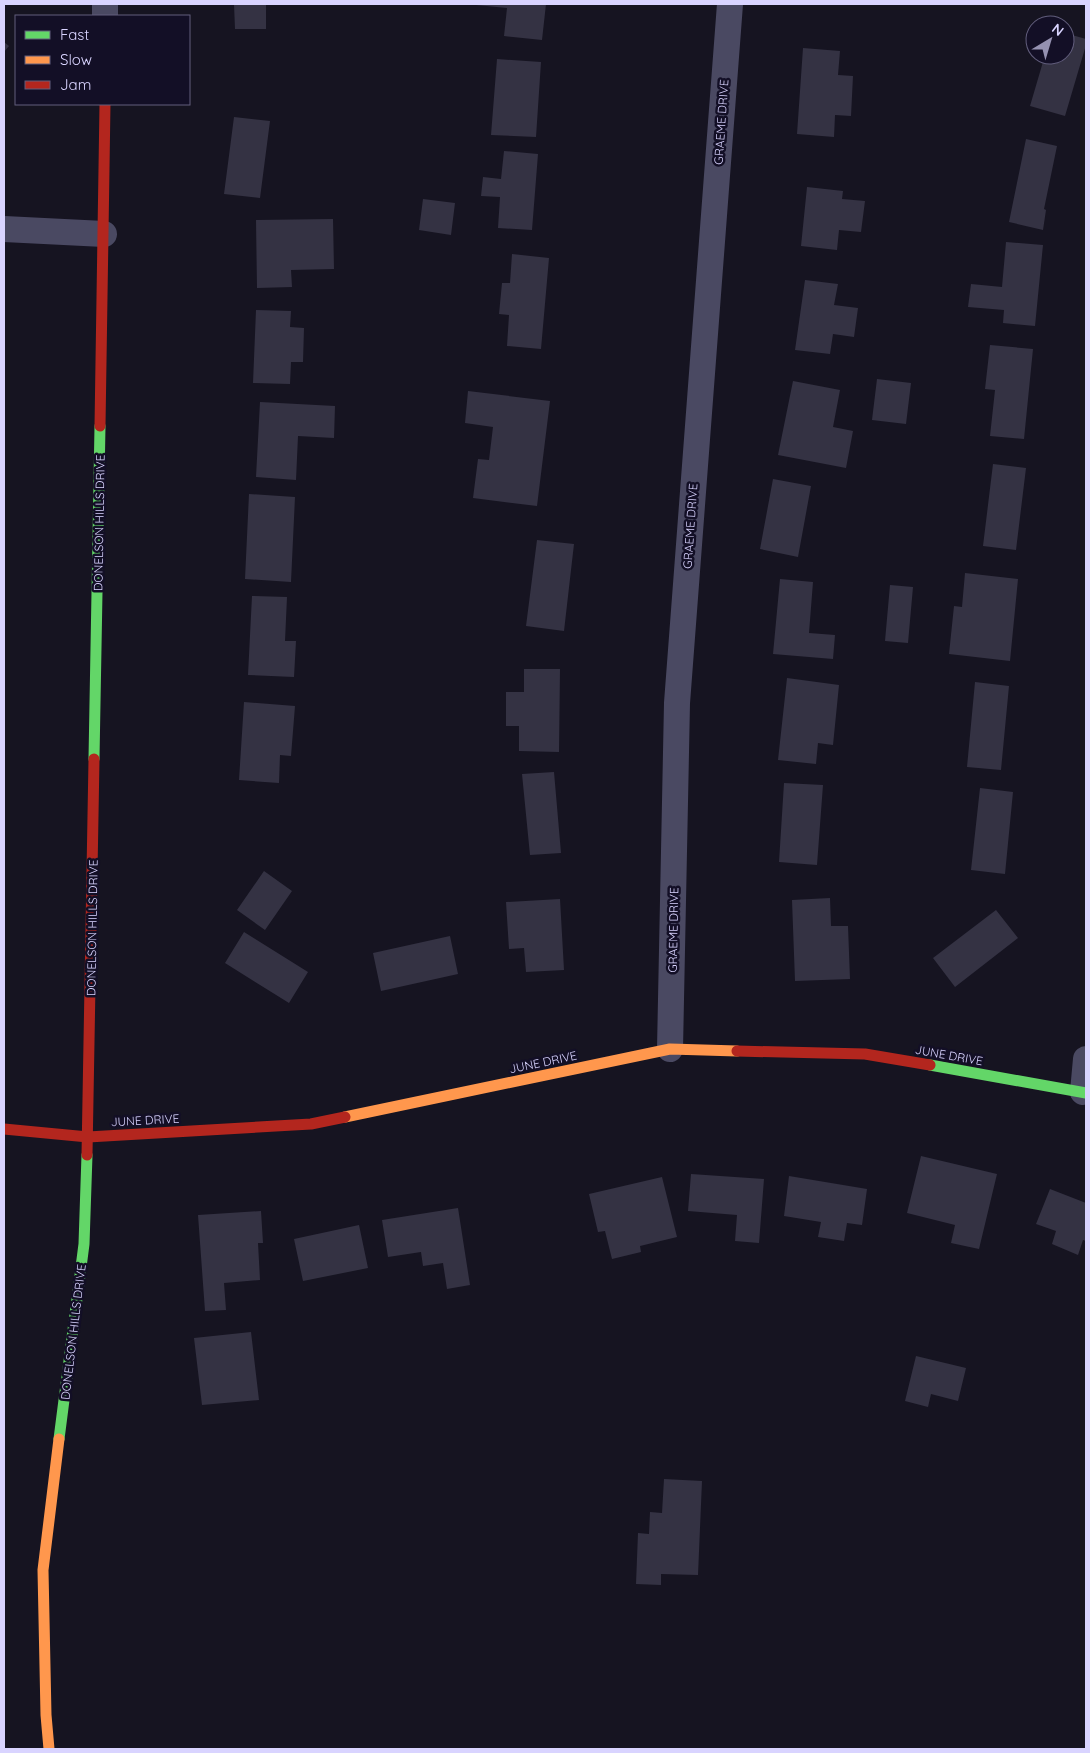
<svg xmlns="http://www.w3.org/2000/svg" width="1090" height="1753" font-family="Quicksand,sans-serif">
  <style>
    .building { fill: #343243 }
    .lines { fill: none; stroke-linecap: round; stroke-linejoin: round }
    .street { stroke: #4a4962; stroke-width: 26 }
    .fast { stroke: #63d668; stroke-width: 11 }
    .slow { stroke: #ff974d; stroke-width: 11 }
    .jam { stroke: #b3261e; stroke-width: 11 }
    .labels { text-anchor: middle; dominant-baseline: central; stroke-width: 5; stroke-linejoin: round; paint-order: stroke }
    .street-label { font-size: 12px; fill: #d9d4ff; stroke: #130f26 }
  </style>
  <rect width="100%" height="100%" fill="#161421"/>
  <path class="building" d="M234,4H266V29H235Z
    M476,4H546L542,40L504,36L507,8L476,5Z
    M1065,33L1086,39V45L1065,116L1030,106L1045,55H1065Z
    M4,42L9,46L4,52Z
    M803,48L840,51L838,75L853,76L851,116L835,115L834,137L797,134Z
    M497,59L541,62L536,137L491,135Z
    M234,117L270,121L260,198L224,194Z
    M1026,139L1057,146L1044,209L1046,210L1043,230L1009,222Z
    M504,151L538,154L532,230L498,228L500,197L481,196L483,177L501,179Z
    M807,187L843,191L842,199L865,201L861,232L839,230L837,250L801,246Z
    M423,199L455,203L451,235L419,230Z
    M333,219L334,269L291,270L292,287L257,288L256,220Z
    M1006,242L1043,245L1035,326L1003,323L1004,310L968,307L971,284L1002,287Z
    M512,254L549,258L541,349L507,346L509,315L499,314L502,283H510Z
    M805,280L838,284L834,305L858,308L854,337L833,334L830,354L795,350Z
    M256,310L291,311L290,327L304,328L303,362H291L290,384L253,383Z
    M990,345L1033,349L1024,439L990,436L995,390L985,389Z
    M877,379L911,383L906,424L872,420Z
    M793,381L840,390L833,427L853,431L846,468L778,455Z
    M468,391L550,401L537,506L473,498L478,459L489,460L493,427L465,423Z
    M260,402L335,406L334,438L298,436L296,480L256,477Z
    M993,464L1026,468L1016,550L983,546Z
    M773,479L811,486L798,557L760,549Z
    M249,494L295,497L291,582L245,579Z
    M537,540L574,544L564,631L526,626Z
    M965,573L1018,579L1010,661L949,654L954,606L962,607Z
    M780,579L813,582L809,633L835,635L833,659L773,654Z
    M890,585L913,587L908,643L885,641Z
    M252,596L287,597L285,641H296L294,677L248,675Z
    M524,669H560L559,752L519,751V726H506V692H524Z
    M787,678L839,685L833,745L818,743L816,764L778,760Z
    M975,682L1009,686L1001,770L967,767Z
    M244,702L295,706L291,756L280,755L279,783L239,780Z
    M554,772L561,853L530,855L522,774Z
    M784,783L823,785L817,865L779,862Z
    M980,788L1013,792L1005,874L971,870Z
    M264,871L292,891L265,930L237,910Z
    M830,898L831,926H848L850,979L795,981L792,900Z
    M560,899L564,970L526,972L524,948L509,949L506,902Z
    M996,910L1018,938L955,987L933,958Z
    M244,932L308,972L289,1003L225,963Z
    M450,936L458,974L381,991L373,953Z
    M921,1156L997,1174L979,1249L951,1243L955,1225L907,1213Z
    M691,1174L764,1179L759,1243L735,1241L737,1215L688,1211Z
    M789,1176L867,1189L862,1225L847,1223L844,1241L818,1237L821,1222L784,1216Z
    M662,1177L677,1237L640,1246L641,1252L612,1259L605,1231L598,1232L589,1194Z
    M1050,1189L1086,1203V1241L1083,1240L1078,1255L1052,1244L1056,1231L1036,1224Z
    M458,1208L470,1285L447,1289L443,1263L423,1266L421,1252L388,1257L382,1220Z
    M261,1211L263,1243H258L260,1280L224,1283L226,1310L205,1311L198,1215Z
    M359,1225L368,1268L303,1281L294,1239Z
    M251,1332L259,1400L202,1405L194,1338Z
    M916,1356L966,1368L958,1401L931,1394L928,1407L905,1401Z
    M664,1479L702,1481L698,1575L661,1574V1585L636,1584L638,1533L649,1534L650,1512L662,1513Z"/>
  <g class="lines">
    <path class="street" d="M105,16V4
      M4,229L104,234
      M670,1049L677,703L730,4
      M1083,1092L1086,1059"/>
    <path class="fast" d="M94,759L100,426
      M930,1065L1086,1093
      M59,1439L84,1244L87,1155"/>
    <path class="slow" d="M345,1117L670,1049L737,1051
      M49,1749L46,1715L43,1570L59,1439"/>
    <path class="jam" d="M100,426L105,104
      M737,1051L865,1054L930,1065
      M4,1129L88,1137L311,1124L345,1117
      M87,1155L94,759"/>
  </g>
  <g class="labels">
    <g class="street-label">
      <text transform="translate(721 122) rotate(-86)">GRAEME DRIVE</text>
      <text transform="translate(99 523) rotate(-89)">DONELSON HILLS DRIVE</text>
      <text transform="translate(690 526) rotate(-86)">GRAEME DRIVE</text>
      <text transform="translate(92 928) rotate(-89)">DONELSON HILLS DRIVE</text>
      <text transform="translate(673 930) rotate(-89)">GRAEME DRIVE</text>
      <text transform="translate(949 1055) rotate(10)">JUNE DRIVE</text>
      <text transform="translate(543 1062) rotate(-12)">JUNE DRIVE</text>
      <text transform="translate(145 1120) rotate(-3)">JUNE DRIVE</text>
      <text transform="translate(73 1332) rotate(-83)">DONELSON HILLS DRIVE</text>
    </g>
  </g>
  <rect width="1090" height="1753" fill="none" stroke="#d9d4ff" stroke-width="10"/>
  <rect x="15" y="15" width="175" height="90" fill="#130f26" stroke="#625e7d"/>
  <rect x="25" y="31" width="25" height="8" fill="#63d668" stroke="#625e7d"/>
  <text x="60" y="40" font-size="15" fill="#d9d4ff">Fast</text>
  <rect x="25" y="56" width="25" height="8" fill="#ff974d" stroke="#625e7d"/>
  <text x="60" y="65" font-size="15" fill="#d9d4ff">Slow</text>
  <rect x="25" y="81" width="25" height="8" fill="#b3261e" stroke="#625e7d"/>
  <text x="60" y="90" font-size="15" fill="#d9d4ff">Jam</text>
  <g transform="translate(1050 40) rotate(38)"><circle r="24" fill="#130f26" stroke="#625e7d"/>
  <path d="M0-4L9 19L0 12L-9 19Z" fill="#9591b1"/>
  <text y="-8" font-size="14" font-weight="bold" text-anchor="middle" fill="#d9d4ff">N</text>
  </g>
</svg>
